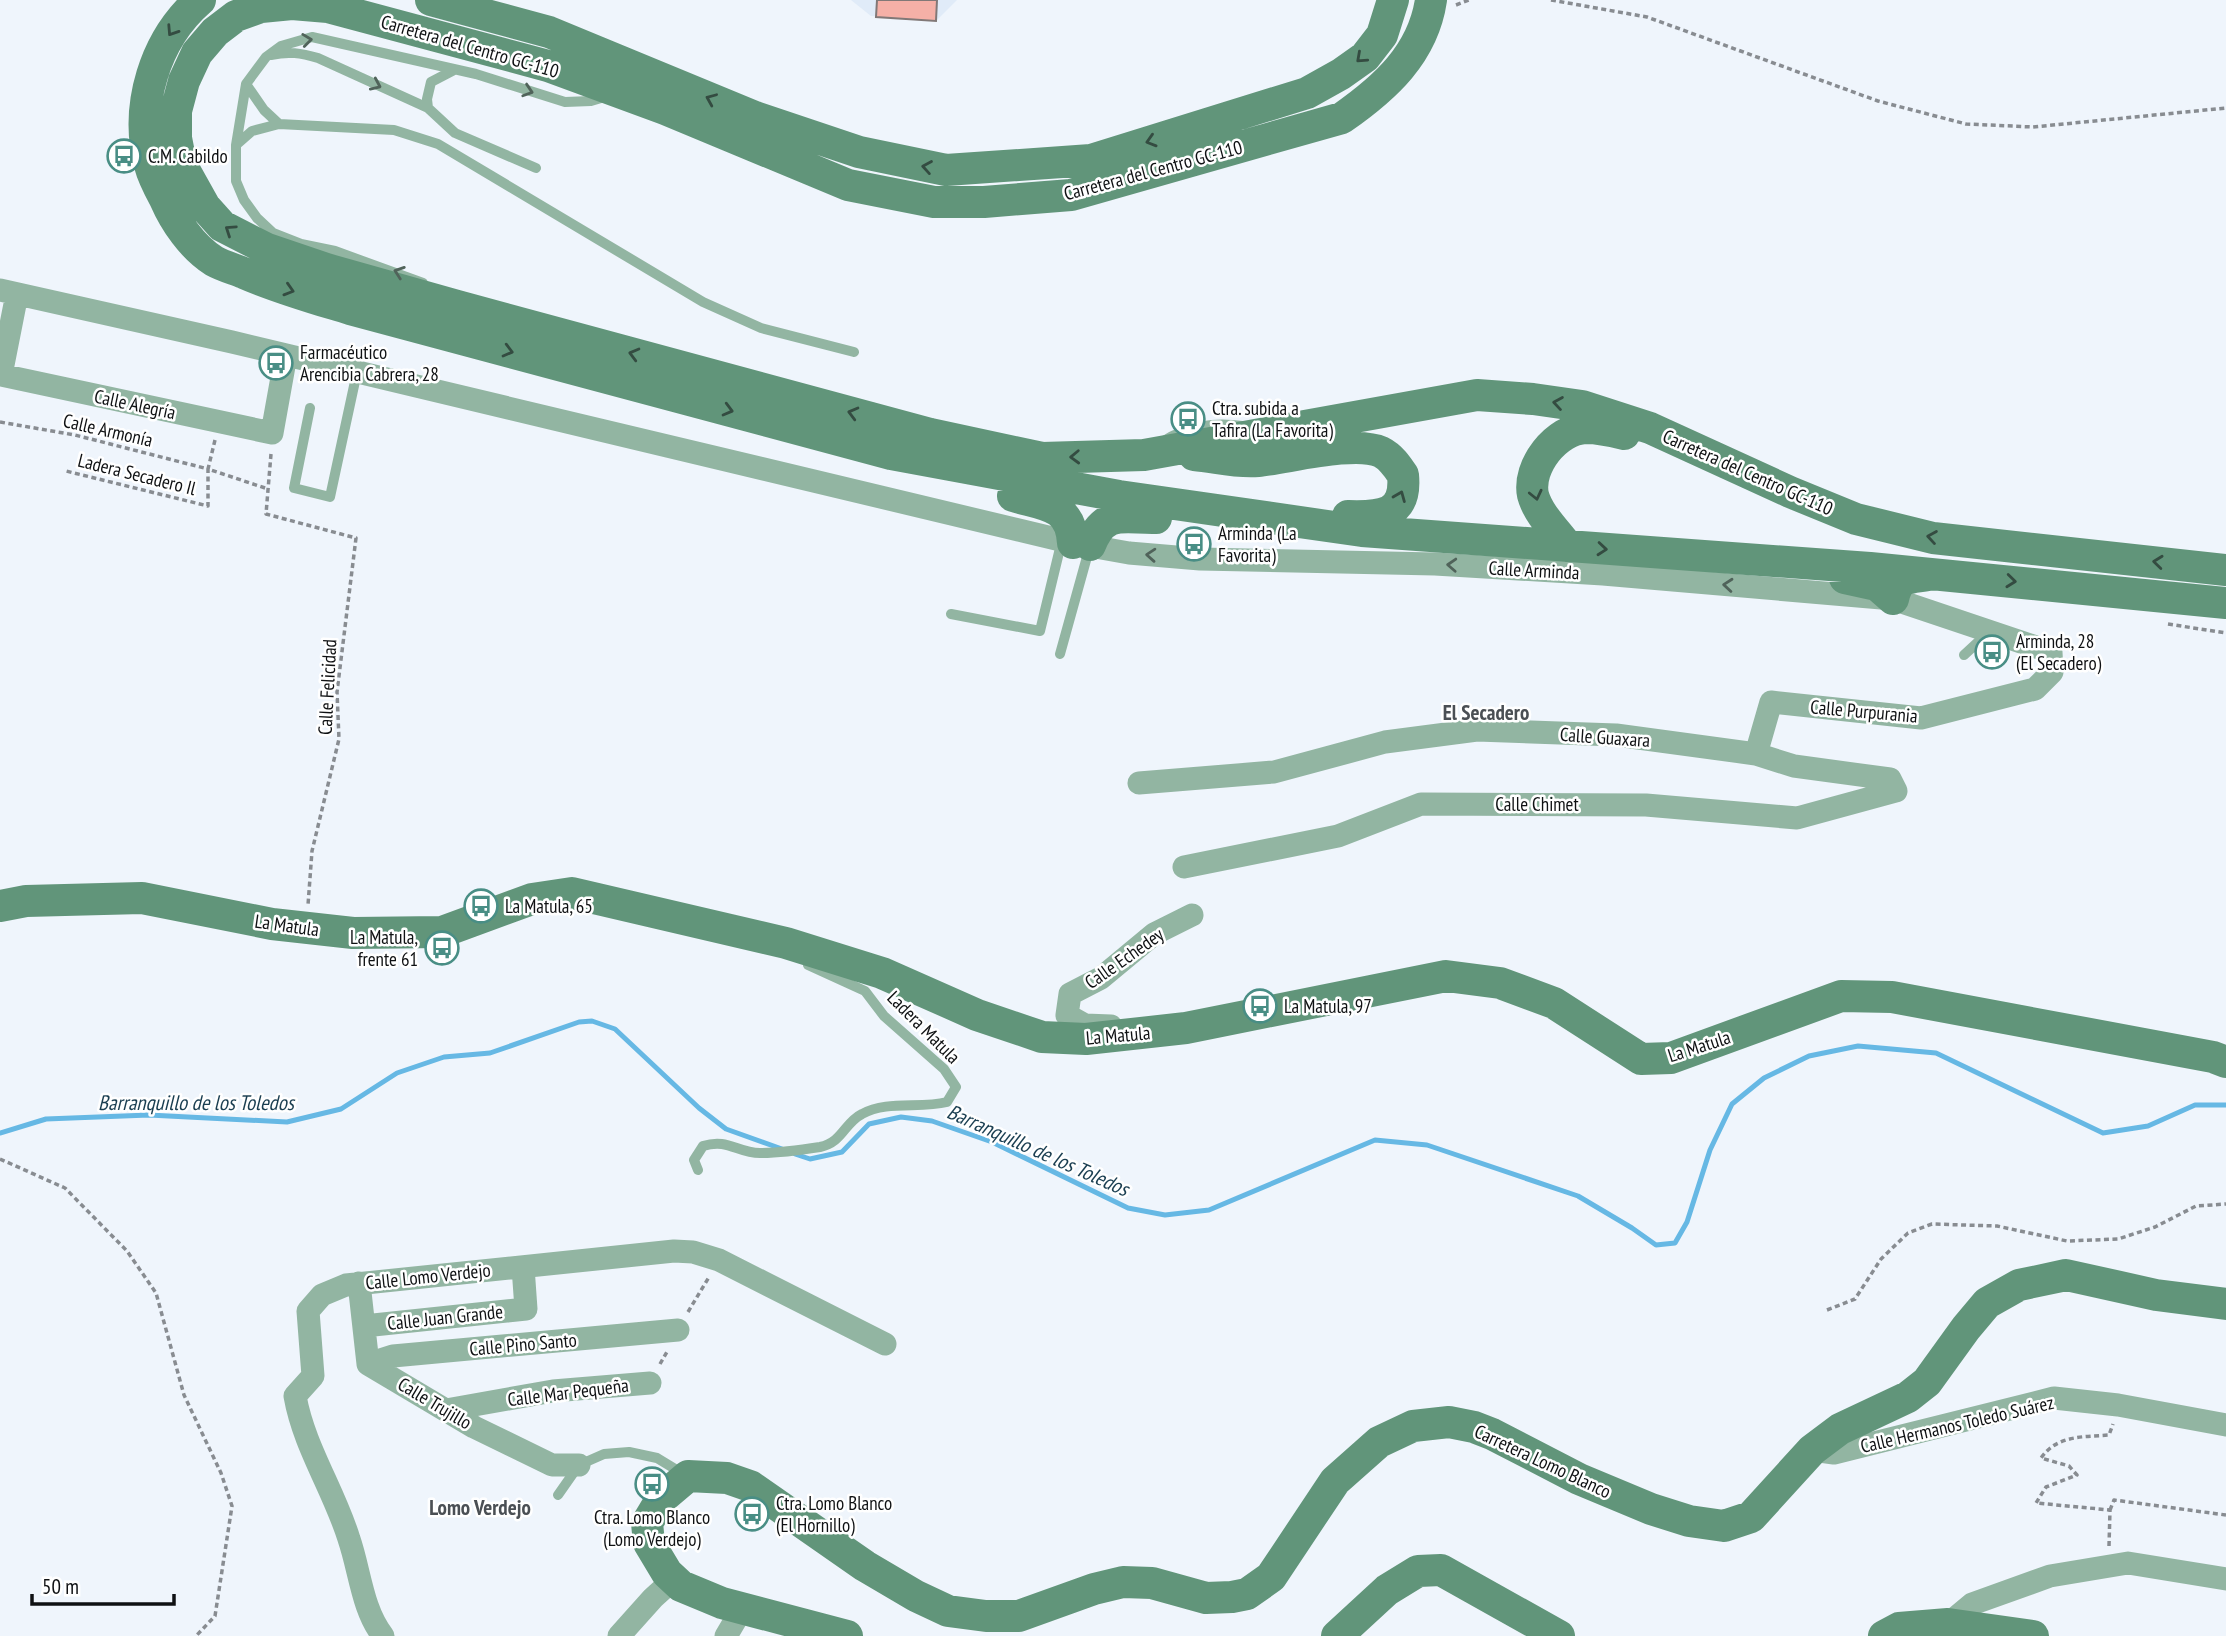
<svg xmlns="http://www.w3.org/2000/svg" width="2226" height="1636" font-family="'PT Sans Narrow',sans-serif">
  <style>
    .built { fill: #e0ebf8 }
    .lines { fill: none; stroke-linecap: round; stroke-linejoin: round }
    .stream { stroke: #66b8e4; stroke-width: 5 }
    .building { fill: #f5b0a7; stroke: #817877; stroke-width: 2 }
    .path { stroke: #888c91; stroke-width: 3.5; stroke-dasharray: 5 3.5; stroke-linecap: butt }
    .lane { stroke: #92b5a2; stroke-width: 10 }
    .street { stroke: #92b5a2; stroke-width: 23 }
    .secondary { stroke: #61957a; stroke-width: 32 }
    .oneway { stroke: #344c41 }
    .oneway2 { stroke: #50635a }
    .labels { text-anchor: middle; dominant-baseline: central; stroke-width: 5; stroke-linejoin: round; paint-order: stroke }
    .street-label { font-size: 19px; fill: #0f1113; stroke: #fff }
    .poi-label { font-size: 19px; fill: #0f1113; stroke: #fff; text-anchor: start }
    .neighbourhood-label { font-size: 21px; font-weight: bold; fill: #4a4f54; stroke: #fff }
    .water-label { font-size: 21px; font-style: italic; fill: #1a3e51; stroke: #fff }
  </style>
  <rect width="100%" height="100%" fill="#eff5fc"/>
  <path class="built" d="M851,0H957L936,21L871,16Z"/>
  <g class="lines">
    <path class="stream" d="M0,1133L46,1119L149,1115L287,1122L341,1109L397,1073L444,1057L490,1053L579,1022L592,1021L615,1029L699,1108L726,1129L782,1149
      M795,1154L810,1159L842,1152L869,1124L901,1117L932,1121L992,1142L1128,1208L1165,1215L1209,1210L1375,1140L1427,1145L1578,1196L1632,1228L1656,1245L1675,1243L1687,1222L1710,1150L1732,1104L1764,1078L1809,1056L1858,1046L1936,1053L2103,1133L2148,1126L2195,1105H2226"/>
  </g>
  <path class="building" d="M877,0H937L936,21L876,17Z"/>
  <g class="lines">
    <path class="path" d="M1551,0L1647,17L1878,101L1966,124L2033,127L2226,108
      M1456,5L1469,0
      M0,422L75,435L208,469V506L66,471
      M215,440L208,469L268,489
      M271,454L266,514L356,538L337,692L339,739L312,851L308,905
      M2168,624L2226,633
      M0,1159L65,1188L127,1251L156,1293L184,1395L221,1473L232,1506L215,1616L196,1636
      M1827,1310L1855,1299L1881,1259L1908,1233L1932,1224L1997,1226L2067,1241L2118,1239L2155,1227L2196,1206L2226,1204
      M688,1312L709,1277
      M660,1364L668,1350
      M2110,1510L2114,1500L2226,1515
      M2109,1546L2110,1510L2036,1503L2046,1487L2077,1475L2069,1466L2041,1458C2057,1435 2083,1437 2109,1435L2113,1424"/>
    <path class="lane" d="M272,55C288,51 301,53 318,58L428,108L455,133L536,168
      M246,84L264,110L279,124
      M428,108L427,99L431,82L454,70
      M236,145L246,84L266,57L281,46L312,37L476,74L565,102L591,101L608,96
      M423,283L335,251L301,244L273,233L257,218L244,200L236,181V145L252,131L279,124L394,130L438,144L703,302L761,328L854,352
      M310,408L294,488L330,497L357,372
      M1164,441C1186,426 1215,422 1242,426
      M951,614L1040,631L1062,540
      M1060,654L1090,546
      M1964,655L1990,631
      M698,1170L694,1160L703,1146C728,1138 737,1153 760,1153C779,1153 801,1150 820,1147C843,1142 844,1123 862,1114C887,1100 920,1109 947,1102L956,1087L944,1069L884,1016L865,991L808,965
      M558,1495L579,1465L604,1454L629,1452L657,1458L685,1475"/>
    <path class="street" d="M0,290L232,342L1073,543L1129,553L1200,559L1435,564L1603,574L1893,599L2051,652L2052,672L2035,689L1921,718L1771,702L1756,754
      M17,294L1,375L272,433L286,355
      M1139,783L1274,772L1385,742L1477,730L1616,735L1756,754L1794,766L1890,779L1896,791L1797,818L1646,805L1421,804L1338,836L1184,867
      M1111,1026L1085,1025L1067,1015L1070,994L1101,978L1154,934L1192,915
      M359,1283L368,1364L474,1427L552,1465H579
      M364,1326L526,1309L523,1267
      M368,1364L393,1356L678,1330
      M446,1410L553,1391L650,1383
      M1812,1450L1834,1453L2054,1398L2118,1405L2226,1425
      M1948,1624L1972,1604L2050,1576L2128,1563L2226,1579
      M383,1636C362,1609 360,1571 349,1539C334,1490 304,1447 295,1396L313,1376L308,1311L322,1295L346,1285L674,1251L693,1252L719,1260L885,1344
      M619,1636L653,1598L674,1579
      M726,1636L742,1609"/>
    <path class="secondary" d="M200,0C155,39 134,106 150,165C153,177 159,188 165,199C175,222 192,247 214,261C223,266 234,269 244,273C278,288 314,298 350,309L891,454L1119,496L1362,531L1870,568L2226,603
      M431,0L549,32L755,117L859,152L946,170L1091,160L1307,93L1341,74L1365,57L1382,35L1393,0
      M1431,0C1423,54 1385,88 1342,118L1071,195L984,202H934L848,185L665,109L548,66L328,7L292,4L261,7L236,16L215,32L197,53L184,81L176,111V138L181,164L205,207L222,226L267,249L326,269L457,306L930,434L1042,458L1144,455L1477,395L1533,399L1582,406L1650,428L1790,492L1856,519L1933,538L2226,570
      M1194,455C1216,457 1236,463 1258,461C1288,458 1355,440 1381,452C1391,457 1397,466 1403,475C1407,516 1380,517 1348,516
      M1013,496C1044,505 1071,504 1073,543
      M1090,545C1105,508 1124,519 1156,518
      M1567,546C1556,531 1538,514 1533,495C1527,467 1556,429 1586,428C1598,428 1612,431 1624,434
      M1845,578L1877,585L1893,599C1898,576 1907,579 1928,575
      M0,906L26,901L142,898L272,924L353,933L442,932L532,899L572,893L786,943L882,973L977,1015L1042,1037L1086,1039L1186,1028L1446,976L1500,983L1554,1003L1641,1059L1671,1058L1841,996L1892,997L2213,1057L2226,1062
      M847,1636L722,1603L681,1586L667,1573L649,1543L647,1523L662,1498L688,1476L727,1478L750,1486L865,1566L916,1596L948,1611L986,1616H1019L1094,1589L1123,1582L1152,1583L1206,1598L1232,1597L1247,1594L1271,1577L1335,1481L1379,1442L1413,1426L1449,1422L1474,1427L1492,1434L1579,1479L1651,1509L1689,1521L1724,1526L1751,1517L1812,1450L1840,1429L1908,1397L1927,1382L1966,1328L1987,1303L2019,1285L2066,1275L2156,1295L2226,1304
      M1337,1636L1387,1590L1418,1571L1441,1570L1559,1636
      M1884,1636L1899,1628L1948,1624L2033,1636"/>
  </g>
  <defs><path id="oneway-chevron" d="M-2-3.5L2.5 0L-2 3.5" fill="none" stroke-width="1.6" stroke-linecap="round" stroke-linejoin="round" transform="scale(1.75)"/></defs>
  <g class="oneway">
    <use href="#oneway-chevron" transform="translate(172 31) rotate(123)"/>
    <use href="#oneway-chevron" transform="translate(1361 58) rotate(138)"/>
    <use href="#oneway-chevron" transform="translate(711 99) rotate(-157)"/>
    <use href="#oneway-chevron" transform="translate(1151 141) rotate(163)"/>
    <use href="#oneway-chevron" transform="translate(927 167) rotate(-170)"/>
    <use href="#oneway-chevron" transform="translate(230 230) rotate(-146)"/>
    <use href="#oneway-chevron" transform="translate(289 290) rotate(17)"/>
    <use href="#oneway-chevron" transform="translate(508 351) rotate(15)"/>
    <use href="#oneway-chevron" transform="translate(634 354) rotate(-165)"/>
    <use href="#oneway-chevron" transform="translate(1558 403) rotate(-171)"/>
    <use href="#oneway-chevron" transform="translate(728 410) rotate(15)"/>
    <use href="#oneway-chevron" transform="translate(853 413) rotate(-165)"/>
    <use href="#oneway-chevron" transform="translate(1075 457) rotate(178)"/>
    <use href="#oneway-chevron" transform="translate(1536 495) rotate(77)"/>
    <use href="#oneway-chevron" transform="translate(1400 496) rotate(-68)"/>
    <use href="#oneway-chevron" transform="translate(1932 537) rotate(-171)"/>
    <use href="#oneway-chevron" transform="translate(1602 549) rotate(5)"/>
    <use href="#oneway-chevron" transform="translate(2158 562) rotate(-174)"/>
    <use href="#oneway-chevron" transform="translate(2011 581) rotate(6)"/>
  </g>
  <g class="oneway2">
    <use href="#oneway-chevron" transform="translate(307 40) rotate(-7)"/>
    <use href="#oneway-chevron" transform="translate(376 85) rotate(24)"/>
    <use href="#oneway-chevron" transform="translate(528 91) rotate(18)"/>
    <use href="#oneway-chevron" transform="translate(399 272) rotate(-161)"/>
    <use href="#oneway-chevron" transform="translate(1151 555) rotate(-176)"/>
    <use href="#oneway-chevron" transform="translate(1452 565) rotate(-177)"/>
    <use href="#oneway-chevron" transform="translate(1728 585) rotate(-175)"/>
  </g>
  <defs>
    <symbol id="bus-ring" viewBox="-11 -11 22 22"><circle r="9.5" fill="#fff" stroke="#498e85" stroke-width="1.5"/><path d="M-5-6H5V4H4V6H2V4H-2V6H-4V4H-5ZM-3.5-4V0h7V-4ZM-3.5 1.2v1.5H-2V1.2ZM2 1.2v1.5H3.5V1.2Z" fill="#498e85"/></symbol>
  </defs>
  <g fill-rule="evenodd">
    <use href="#bus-ring" x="105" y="137" width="38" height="38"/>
    <use href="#bus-ring" x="257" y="344" width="38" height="38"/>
    <use href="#bus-ring" x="1169" y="400" width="38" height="38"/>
    <use href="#bus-ring" x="1175" y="525" width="38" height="38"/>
    <use href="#bus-ring" x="1973" y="633" width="38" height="38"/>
    <use href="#bus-ring" x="462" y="887" width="38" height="38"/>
    <use href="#bus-ring" x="423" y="929" width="38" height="38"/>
    <use href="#bus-ring" x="1241" y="987" width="38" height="38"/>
    <use href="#bus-ring" x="633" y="1465" width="38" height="38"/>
    <use href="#bus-ring" x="733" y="1495" width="38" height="38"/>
  </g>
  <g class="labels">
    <g class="street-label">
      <text transform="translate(470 46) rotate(16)">Carretera del Centro GC-110</text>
      <text transform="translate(1153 170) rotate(-15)">Carretera del Centro GC-110</text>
      <text transform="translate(135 404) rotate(12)">Calle Alegría</text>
      <text transform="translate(108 430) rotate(13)">Calle Armonía</text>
      <text transform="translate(1748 472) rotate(24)">Carretera del Centro GC-110</text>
      <text transform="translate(137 474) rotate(14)">Ladera Secadero Il</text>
      <text transform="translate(1534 570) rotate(3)">Calle Arminda</text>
      <text transform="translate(327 687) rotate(-87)">Calle Felicidad</text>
      <text transform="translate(1864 711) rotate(5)">Calle Purpurania</text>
      <text transform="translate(1605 737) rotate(4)">Calle Guaxara</text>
      <text x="1537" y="804">Calle Chimet</text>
      <text transform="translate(287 925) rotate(8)">La Matula</text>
      <text transform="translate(1124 958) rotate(-35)">Calle Echedey</text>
      <text transform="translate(924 1027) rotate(45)">Ladera Matula</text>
      <text transform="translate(1118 1035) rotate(-5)">La Matula</text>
      <text transform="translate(1699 1046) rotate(-18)">La Matula</text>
      <text transform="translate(428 1276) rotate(-6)">Calle Lomo Verdejo</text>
      <text transform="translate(445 1317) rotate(-6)">Calle Juan Grande</text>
      <text transform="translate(523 1344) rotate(-5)">Calle Pino Santo</text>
      <text transform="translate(568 1392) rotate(-7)">Calle Mar Pequeña</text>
      <text transform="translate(435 1403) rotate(31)">Calle Trujillo</text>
      <text transform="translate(1957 1424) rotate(-13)">Calle Hermanos Toledo Suárez</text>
      <text transform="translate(1543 1461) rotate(25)">Carretera Lomo Blanco</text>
    </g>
    <g class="poi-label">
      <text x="148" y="156">C.M. Cabildo</text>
      <text x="300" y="352">Farmacéutico<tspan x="300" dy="22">Arencibia Cabrera, 28</tspan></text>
      <text x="1212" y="408">Ctra. subida a<tspan x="1212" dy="22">Tafira (La Favorita)</tspan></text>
      <text x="1218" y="533">Arminda (La<tspan x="1218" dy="22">Favorita)</tspan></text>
      <text x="2016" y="641">Arminda, 28<tspan x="2016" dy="22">(El Secadero)</tspan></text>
      <text x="505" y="906">La Matula, 65</text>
      <text x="418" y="937" text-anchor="end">La Matula,<tspan x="418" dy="22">frente 61</tspan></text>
      <text x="1284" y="1006">La Matula, 97</text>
      <text x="776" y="1503">Ctra. Lomo Blanco<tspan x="776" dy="22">(El Hornillo)</tspan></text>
      <text x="652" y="1517" text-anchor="middle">Ctra. Lomo Blanco<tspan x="652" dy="22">(Lomo Verdejo)</tspan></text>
    </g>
    <g class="neighbourhood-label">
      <text x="1486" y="712">El Secadero</text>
      <text x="480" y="1507">Lomo Verdejo</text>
    </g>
    <g class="water-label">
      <text x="196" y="1102">Barranquillo de los Toledos</text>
      <text transform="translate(1038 1150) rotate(24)">Barranquillo de los Toledos</text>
    </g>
  </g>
  <path d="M32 1594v10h142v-10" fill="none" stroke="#0f1113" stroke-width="3.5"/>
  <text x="42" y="1594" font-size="21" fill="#0f1113" stroke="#ffffff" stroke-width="5" paint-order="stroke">50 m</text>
</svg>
